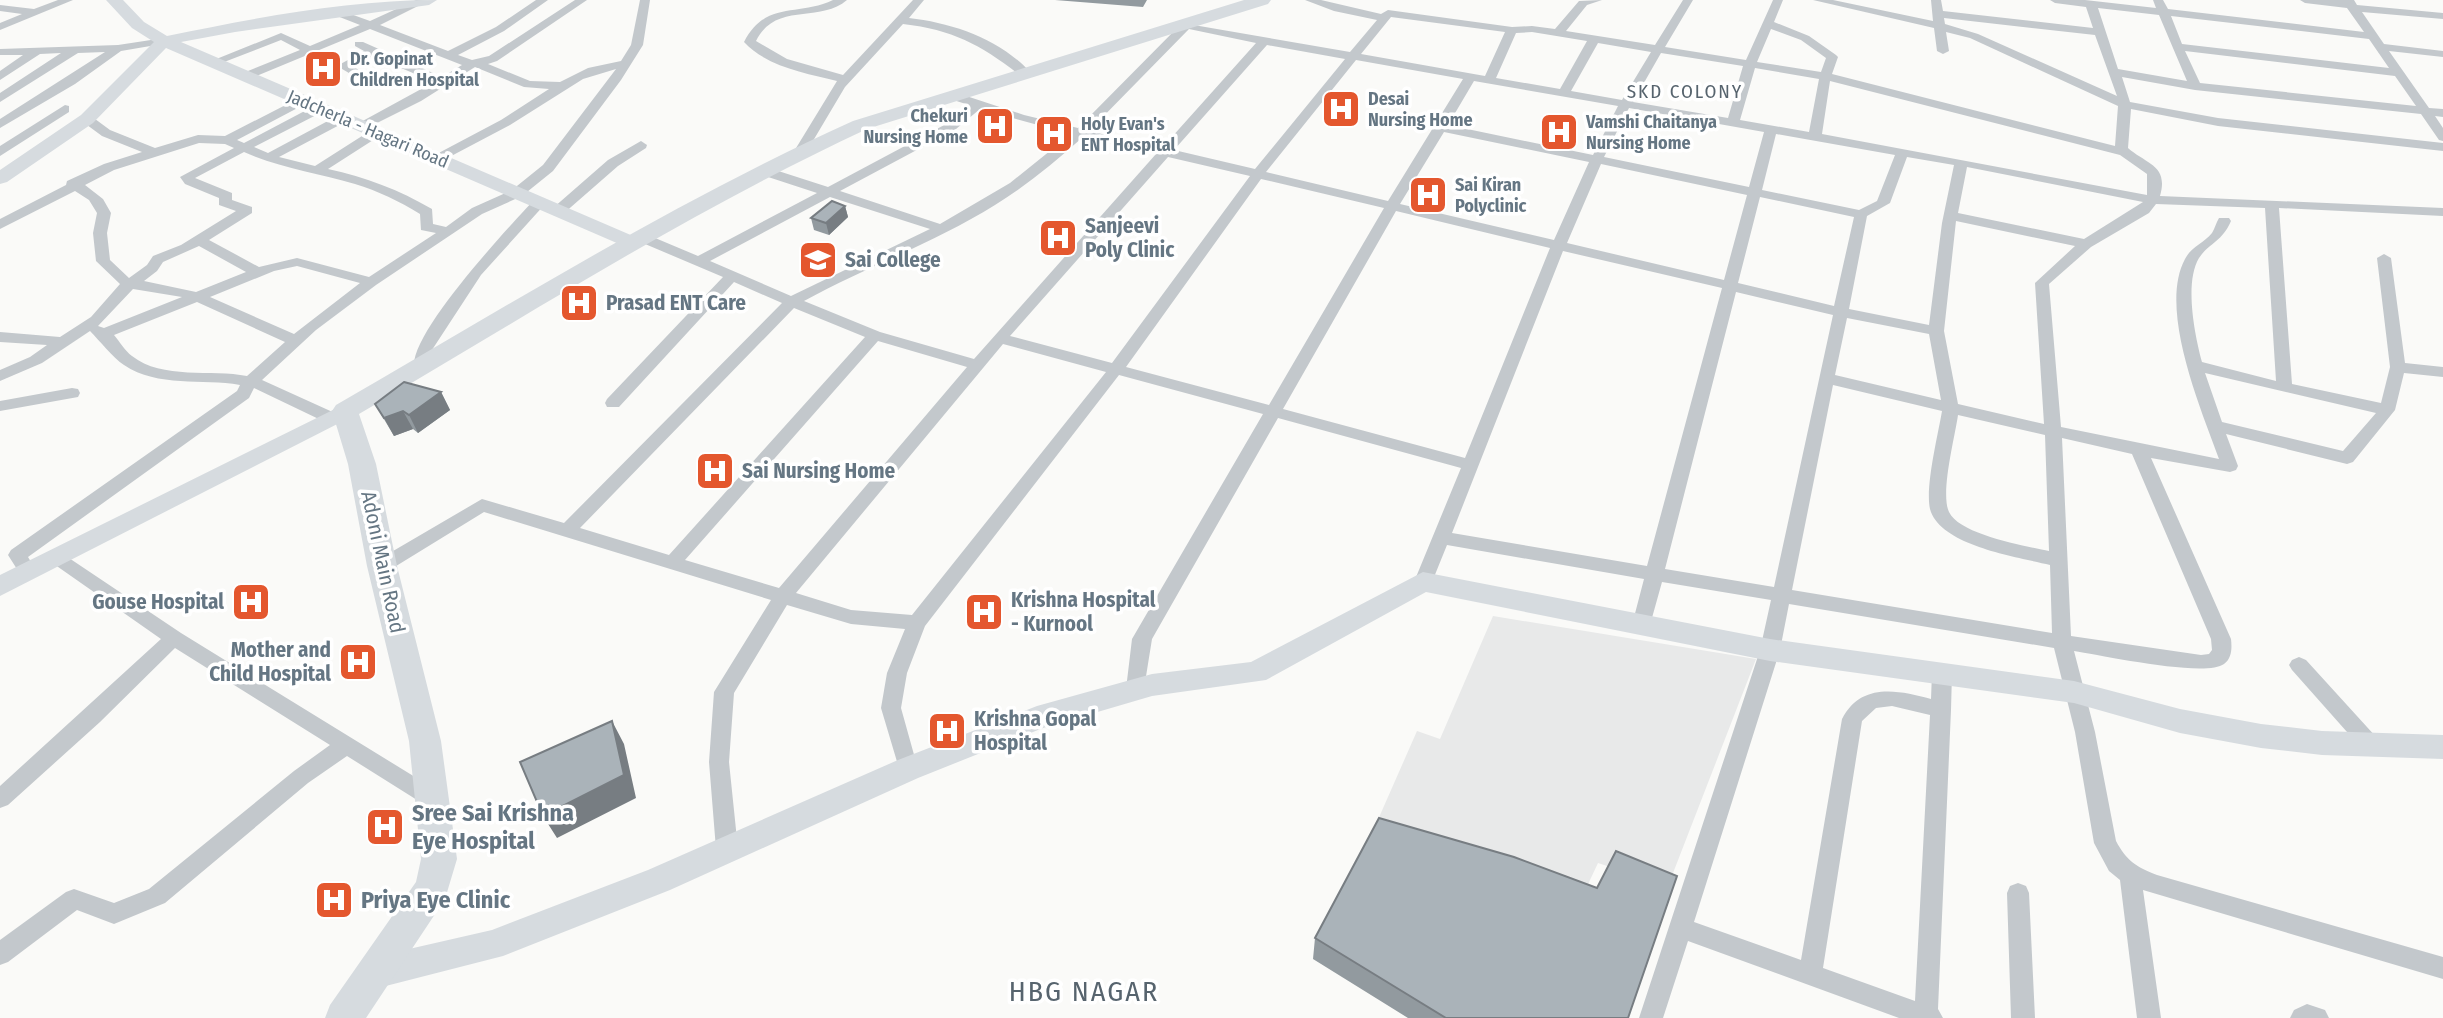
<svg xmlns="http://www.w3.org/2000/svg" width="2443" height="1018" font-family="'Fira Sans Condensed',sans-serif">
  <style>
    .built { fill: #e8e9e9 }
    .lines { fill: none; stroke-linecap: round; stroke-linejoin: round }
    .street { fill: #c3c8cc; fill-rule: evenodd }
    .secondary { fill: #d6dbdf; fill-rule: evenodd }
    .primary { fill: #d6dbdf; fill-rule: evenodd }
    .wall { fill: #929a9f }
    .shaded-wall { fill: #777d82 }
    .building { fill: #aab3b9; stroke: #777d82; stroke-width: 2 }
    .labels { text-anchor: middle; dominant-baseline: central; stroke-width: 7; stroke-linejoin: round; paint-order: stroke }
    .far-poi-label { font-size: 18px; font-weight: bold; fill: #657683; stroke: #fff; text-anchor: start }
    .far-street-label { font-size: 18px; fill: #657683; stroke: #fff }
    .far-neighbourhood-label { font-size: 19px; letter-spacing: 2px; fill: #57646e; stroke: #fff }
    .poi-label { font-size: 21px; font-weight: bold; fill: #657683; stroke: #fff; text-anchor: start }
    .street-label { font-size: 21px; fill: #657683; stroke: #fff }
    .near-poi-label { font-size: 24px; font-weight: bold; fill: #657683; stroke: #fff; text-anchor: start }
    .near-neighbourhood-label { font-size: 28px; letter-spacing: 2px; fill: #57646e; stroke: #fff }
  </style>
  <rect width="100%" height="100%" fill="#fafaf8"/>
  <path class="built" d="M1493,616L1756,659L1668,886L1598,863L1582,897L1373,831L1417,731L1440,739Z"/>
  <g class="lines">
    <path class="street" d="M58,0H73L0,30V23L22,14L0,11V5L34,9Z
      M416,0L428,1L380,25L448,51L496,27L536,0H548L504,31L458,55L472,60L489,56L575,0H587L497,61L488,64L530,81L560,82L588,68L621,61L631,45L640,0H650L643,45L621,80L553,171L522,196L482,214L376,285L316,330L262,380L337,414L339,418L337,422H325L254,388L249,398L28,557L37,572L34,577H22L8,555L11,550L237,391L240,385C202,378 158,388 124,365C113,358 99,340 90,331L42,363L0,381V370L30,357L47,345L0,342V332L60,337L91,317L120,284L96,261L93,233L97,213L89,200L75,191L0,229V219L66,185L67,181L104,164L142,152L102,136L83,122V116H91L110,130L155,148L198,135L225,136L303,96L309,100L307,103L237,140L244,143L316,105H324V111L254,147L268,153L339,115H347V121L279,157L315,166L373,129H381V135L328,169C366,177 399,190 432,209L433,224L446,227L472,208L512,190L543,165L616,69L583,79L510,125L438,163L431,159L433,156L501,120L549,89L524,87L475,67L421,101L363,130L359,129V123L434,82L373,56L352,66L376,80L366,83L337,66L364,51L355,46V42H363L442,77L462,65L370,29L247,80L243,79V73L300,50L281,40L219,64L209,62L281,33L310,46L360,25L337,16V12H345L370,21ZM199,143L225,144L234,148L180,177L185,184L219,198V205L236,211L181,245L153,256L147,265L129,278L110,260L107,233L111,213L103,199L85,185L114,170ZM244,152C280,168 318,173 355,184C378,191 399,201 420,214L421,230L436,233L369,277L297,258L259,267L209,240L252,213V207L232,200V193L195,178ZM199,246L246,272L196,292L144,281L157,271L163,262ZM297,266L360,283L294,334L210,297L274,271ZM133,289L182,297L104,328L98,326ZM197,302L285,342L247,376C212,369 162,380 132,356C125,351 120,342 114,335Z
      M833,0H847C819,24 776,1 756,41L787,59L843,75L913,0H924L909,18C953,23 1000,39 1031,73L1021,76C981,45 954,30 903,24L845,87L804,156H794L793,153L837,81C806,73 767,67 744,42C766,0 797,17 833,0Z
      M1305,0H1321L1381,14L1388,10L1512,27L1532,26L1555,29L1579,1L1602,0L1587,5L1566,31L1655,45L1683,0H1693L1665,47L1746,60L1773,0H1783L1774,22L1809,36L1836,55L1838,57L1832,74L2115,146L2118,106L1970,38L1946,32L1949,51L1943,54L1937,51L1934,28L1813,0H1833L1933,21L1931,0H1941L1943,11L2093,28L2086,7L2055,3L2050,0H2085L2156,8L2153,0H2163L2168,9L2364,32L2347,8L2305,3L2300,0H2354L2357,5L2443,13V19L2362,12L2384,44L2443,51V57L2389,51L2429,108L2443,109V117L2435,116L2443,128V141L2439,140L2421,114L2195,90L2122,77L2130,102L2218,118L2443,143V151L2218,126L2131,109L2128,148C2146,164 2169,165 2160,196L2443,208V216L2279,208L2292,384L2381,403L2390,367L2377,258L2384,254L2391,258L2405,363L2443,367V377L2404,373L2395,410L2353,462L2347,464L2226,434L2238,466L2236,470L2230,472L2151,458L2231,639C2232,648 2232,658 2224,664C2205,678 2101,655 2074,651L2095,732L2116,841C2126,860 2136,867 2157,875L2443,957V979L2143,890L2161,1018H2137L2120,880L2109,871L2094,843L2075,732L2054,648L1789,604L1780,650L1694,922L1801,960L1842,719C1861,682 1898,690 1931,699L1932,673L1935,668L1942,665L1949,668L1952,673L1951,710L1938,1009L1943,1018H1899L1688,941L1663,1018H1639L1760,650L1771,600L1662,582L1650,625L1648,630L1641,632L1634,630L1632,625L1644,579L1447,545L1430,587H1416L1414,582L1461,468L1278,418L1152,639L1143,695L1136,697L1129,695L1126,689L1132,639L1263,414L1119,375L925,626L907,673L901,708L918,769L915,775L908,778L901,775L881,708L887,673L905,629L851,624L787,605L734,693L729,762L738,849L735,856L727,859L719,856L716,849L709,762L714,692L771,600L484,512L388,571H376L373,566L376,561L482,499L564,523L782,303L734,282L619,407H607L605,403L607,399L723,277L638,241V235H648L698,256L817,193L759,174V168H769L828,187L948,123L969,105L947,98L945,95L951,91L1024,115L1078,128L1182,23L1350,52L1377,20L1334,11ZM2098,8L2159,15L2187,81L2118,69ZM2171,16L2369,39L2389,68L2182,44ZM1391,17L1505,32L1485,76L1361,54ZM1944,18L2095,35L2117,96L1978,34L1945,24ZM1189,29L1256,43L1162,148L1089,131ZM1771,29L1801,40L1826,58L1821,72L1757,62ZM1532,32L1587,41L1560,89L1496,78L1516,33ZM1598,43L1651,52L1622,100L1571,91ZM1267,45L1345,59L1255,169L1174,150ZM2185,51L2395,76L2416,106L2200,83ZM1661,53L1743,66L1728,118L1633,102ZM1356,60L1463,79L1388,201L1266,172ZM1755,68L1819,79L1809,132L1740,120ZM1474,81L1618,106L1593,155L1448,125ZM1830,81L2120,155L2147,174V195L1822,134ZM1629,108L1764,132L1749,187L1604,157ZM980,109L1071,134L1010,183L940,224L840,191L956,129ZM1444,132L1589,162L1554,240L1400,204ZM1776,134L1895,155L1877,201L1859,210L1762,190ZM1083,137L1156,154L974,359L880,332L804,301C866,267 934,243 995,205C1026,186 1055,162 1083,137ZM1168,157L1250,176L1112,363L1010,336ZM1907,157L1954,165L1942,223L1929,325L1849,309L1867,216L1890,203ZM1601,164L1747,195L1724,280L1567,243ZM1967,167L2143,202L2084,239L1958,213ZM1261,179L1384,208L1269,405L1126,367ZM830,197L930,229L791,296L710,261ZM1760,197L1854,217L1834,306L1738,283ZM2156,204L2265,208L2276,381L2202,362C2195,336 2184,283 2199,258C2209,243 2222,242 2231,221L2229,218H2219C2216,223 2215,228 2212,233C2204,243 2191,247 2185,259C2158,309 2201,409 2219,459L2061,427L2049,284L2091,247L2149,213ZM1396,211L1550,248L1465,458L1283,409ZM1956,221L2075,246L2035,283L2044,424L1958,404L1944,331ZM1563,251L1722,288L1647,566L1452,533ZM1736,292L1833,315L1774,587L1665,569ZM794,308L865,337L669,555L580,528ZM1847,318L1929,334L1941,400L1835,375ZM878,341L967,367L779,588L685,560ZM1003,344L1106,372L912,615L851,610L796,593ZM2205,373L2376,413L2343,451L2222,422ZM1833,385L1942,411C1938,435 1925,487 1930,509C1940,546 2018,557 2050,565L2052,633L1792,590ZM1958,415L2045,435L2049,551C2026,546 1960,535 1949,512C1940,493 1955,437 1958,415ZM2062,438L2132,454L2211,639L2212,650L2209,654L2201,655L2071,636ZM1892,706L1930,715L1915,1001L1823,968L1862,721L1876,708Z
      M164,38L170,41L168,43L121,51L75,84L0,128V119L105,52L78,53L0,102V93L61,53L40,54L0,80V71L23,55H0V49L118,45Z
      M65,105L69,106V112L0,156V146Z
      M641,141L647,145L646,148L618,166L563,214H553V208L608,160Z
      M539,199L546,203L481,275L430,353L427,371H415C402,340 511,225 534,200Z
      M72,388L78,389L80,393L78,397L0,411V401Z
      M57,550L181,633L441,793L444,799L441,805L433,808L425,805L347,756L308,783L165,903L114,924L77,910L8,962L0,965V940L66,892L74,889L114,903L149,889L294,771L330,745L175,648L100,722L8,805L0,808V786L161,639L51,562L48,557L51,552Z
      M2299,657L2306,660L2377,738L2380,744L2377,750L2370,753L2363,750L2292,670L2289,665L2292,660Z
      M2018,883L2026,886L2029,893L2035,1018H2011L2007,893L2010,886Z
      M2307,1004L2325,1010L2329,1018H2290L2294,1010Z"/>
    <path class="secondary" d="M106,0H123L144,22L167,36C255,18 347,0 437,0L429,5L235,32L181,42L640,239L643,243L640,247H626L166,48L93,123L7,182L0,184V170L81,115L154,42L132,28Z
      M345,404L353,406L356,411L353,416L0,596V575Z
      M1423,572L1770,639L2074,681L2180,709L2261,724L2322,731L2443,735V759L2322,755L2261,748L2180,733L2074,703L1770,661L1426,592L1266,680L1152,696L1043,728L918,778L670,890L503,956L374,989L362,984L358,973L362,962L374,957L492,930L648,870L898,760L1037,706L1152,674L1251,662Z"/>
    <path class="primary" d="M1244,0H1271L1268,4L867,129C691,211 526,316 359,414L376,464L397,566L441,741L457,859L445,899L366,1018H325L330,1005L416,882L421,859L409,741L367,566L348,464L332,411L336,405C506,307 674,202 853,121Z"/>
  </g>
  <path class="wall" d="M1055,0H1147L1143,7Z
    M845,206L848,217L829,235L814,230L811,218Z
    M441,392L450,410L418,433L413,429L394,436L375,404Z
    M1315,938L1628,1018H1408L1313,959Z"/>
  <path class="shaded-wall" d="M845,206L848,217L829,235L826,223Z
    M441,392L450,410L418,433L409,415Z
    M403,411L413,429L394,436L384,418Z
    M612,721L624,744L636,798L557,838L543,816Z"/>
  <path class="building" d="M832,201L845,206L826,223L811,218Z
    M404,382L441,392L409,415L403,411L384,418L375,404Z
    M612,721L624,775L543,816L520,762Z
    M1379,818L1514,857L1597,888L1616,851L1677,876L1628,1018H1446L1315,938Z"/>
  <defs>
    <symbol id="hospital-square" viewBox="-11 -11 22 22"><rect x="-9" y="-9" width="18" height="18" rx="4" fill="#e4572e" stroke="#fff"/><path d="M-5-5h3v3.5h4V-5h3V5h-3V1.5h-4V5h-3Z" fill="#fff"/></symbol>
    <symbol id="university-square" viewBox="-11 -11 22 22"><rect x="-9" y="-9" width="18" height="18" rx="4" fill="#e4572e" stroke="#fff"/><path d="M0-5L7-2L0 1L-7-2ZM-4 1L0 2.5L4 1V4Q0 6-4 4Z" fill="#fff"/></symbol>
  </defs>
  <g fill-rule="evenodd">
    <use href="#hospital-square" x="301" y="47" width="44" height="44"/>
    <use href="#hospital-square" x="1319" y="87" width="44" height="44"/>
    <use href="#hospital-square" x="973" y="104" width="44" height="44"/>
    <use href="#hospital-square" x="1537" y="110" width="44" height="44"/>
    <use href="#hospital-square" x="1032" y="112" width="44" height="44"/>
    <use href="#hospital-square" x="1406" y="173" width="44" height="44"/>
    <use href="#hospital-square" x="1036" y="216" width="44" height="44"/>
    <use href="#university-square" x="796" y="238" width="44" height="44"/>
    <use href="#hospital-square" x="557" y="281" width="44" height="44"/>
    <use href="#hospital-square" x="693" y="449" width="44" height="44"/>
    <use href="#hospital-square" x="229" y="580" width="44" height="44"/>
    <use href="#hospital-square" x="962" y="590" width="44" height="44"/>
    <use href="#hospital-square" x="336" y="640" width="44" height="44"/>
    <use href="#hospital-square" x="925" y="709" width="44" height="44"/>
    <use href="#hospital-square" x="363" y="805" width="44" height="44"/>
    <use href="#hospital-square" x="312" y="878" width="44" height="44"/>
  </g>
  <g class="labels">
    <g class="far-poi-label">
      <text x="350" y="59">Dr. Gopinat<tspan x="350" dy="21">Children Hospital</tspan></text>
      <text x="1368" y="99">Desai<tspan x="1368" dy="21">Nursing Home</tspan></text>
      <text x="968" y="116" text-anchor="end">Chekuri<tspan x="968" dy="21">Nursing Home</tspan></text>
      <text x="1586" y="122">Vamshi Chaitanya<tspan x="1586" dy="21">Nursing Home</tspan></text>
      <text x="1081" y="124">Holy Evan's<tspan x="1081" dy="21">ENT Hospital</tspan></text>
      <text x="1455" y="185">Sai Kiran<tspan x="1455" dy="21">Polyclinic</tspan></text>
    </g>
    <g class="far-street-label">
      <text transform="translate(368 129) rotate(23)">Jadcherla - Hagari Road</text>
    </g>
    <g class="far-neighbourhood-label">
      <text x="1685" y="91">SKD COLONY</text>
    </g>
    <g class="poi-label">
      <text x="1085" y="226">Sanjeevi<tspan x="1085" dy="24">Poly Clinic</tspan></text>
      <text x="845" y="260">Sai College</text>
      <text x="606" y="303">Prasad ENT Care</text>
      <text x="742" y="471">Sai Nursing Home</text>
      <text x="1011" y="600">Krishna Hospital<tspan x="1011" dy="24">- Kurnool</tspan></text>
      <text x="224" y="602" text-anchor="end">Gouse Hospital</text>
      <text x="331" y="650" text-anchor="end">Mother and<tspan x="331" dy="24">Child Hospital</tspan></text>
      <text x="974" y="719">Krishna Gopal<tspan x="974" dy="24">Hospital</tspan></text>
    </g>
    <g class="street-label">
      <text transform="translate(383 562) rotate(78)">Adoni Main Road</text>
    </g>
    <g class="near-poi-label">
      <text x="412" y="813">Sree Sai Krishna<tspan x="412" dy="28">Eye Hospital</tspan></text>
      <text x="361" y="900">Priya Eye Clinic</text>
    </g>
    <g class="near-neighbourhood-label">
      <text x="1084" y="991">HBG NAGAR</text>
    </g>
  </g>
</svg>
